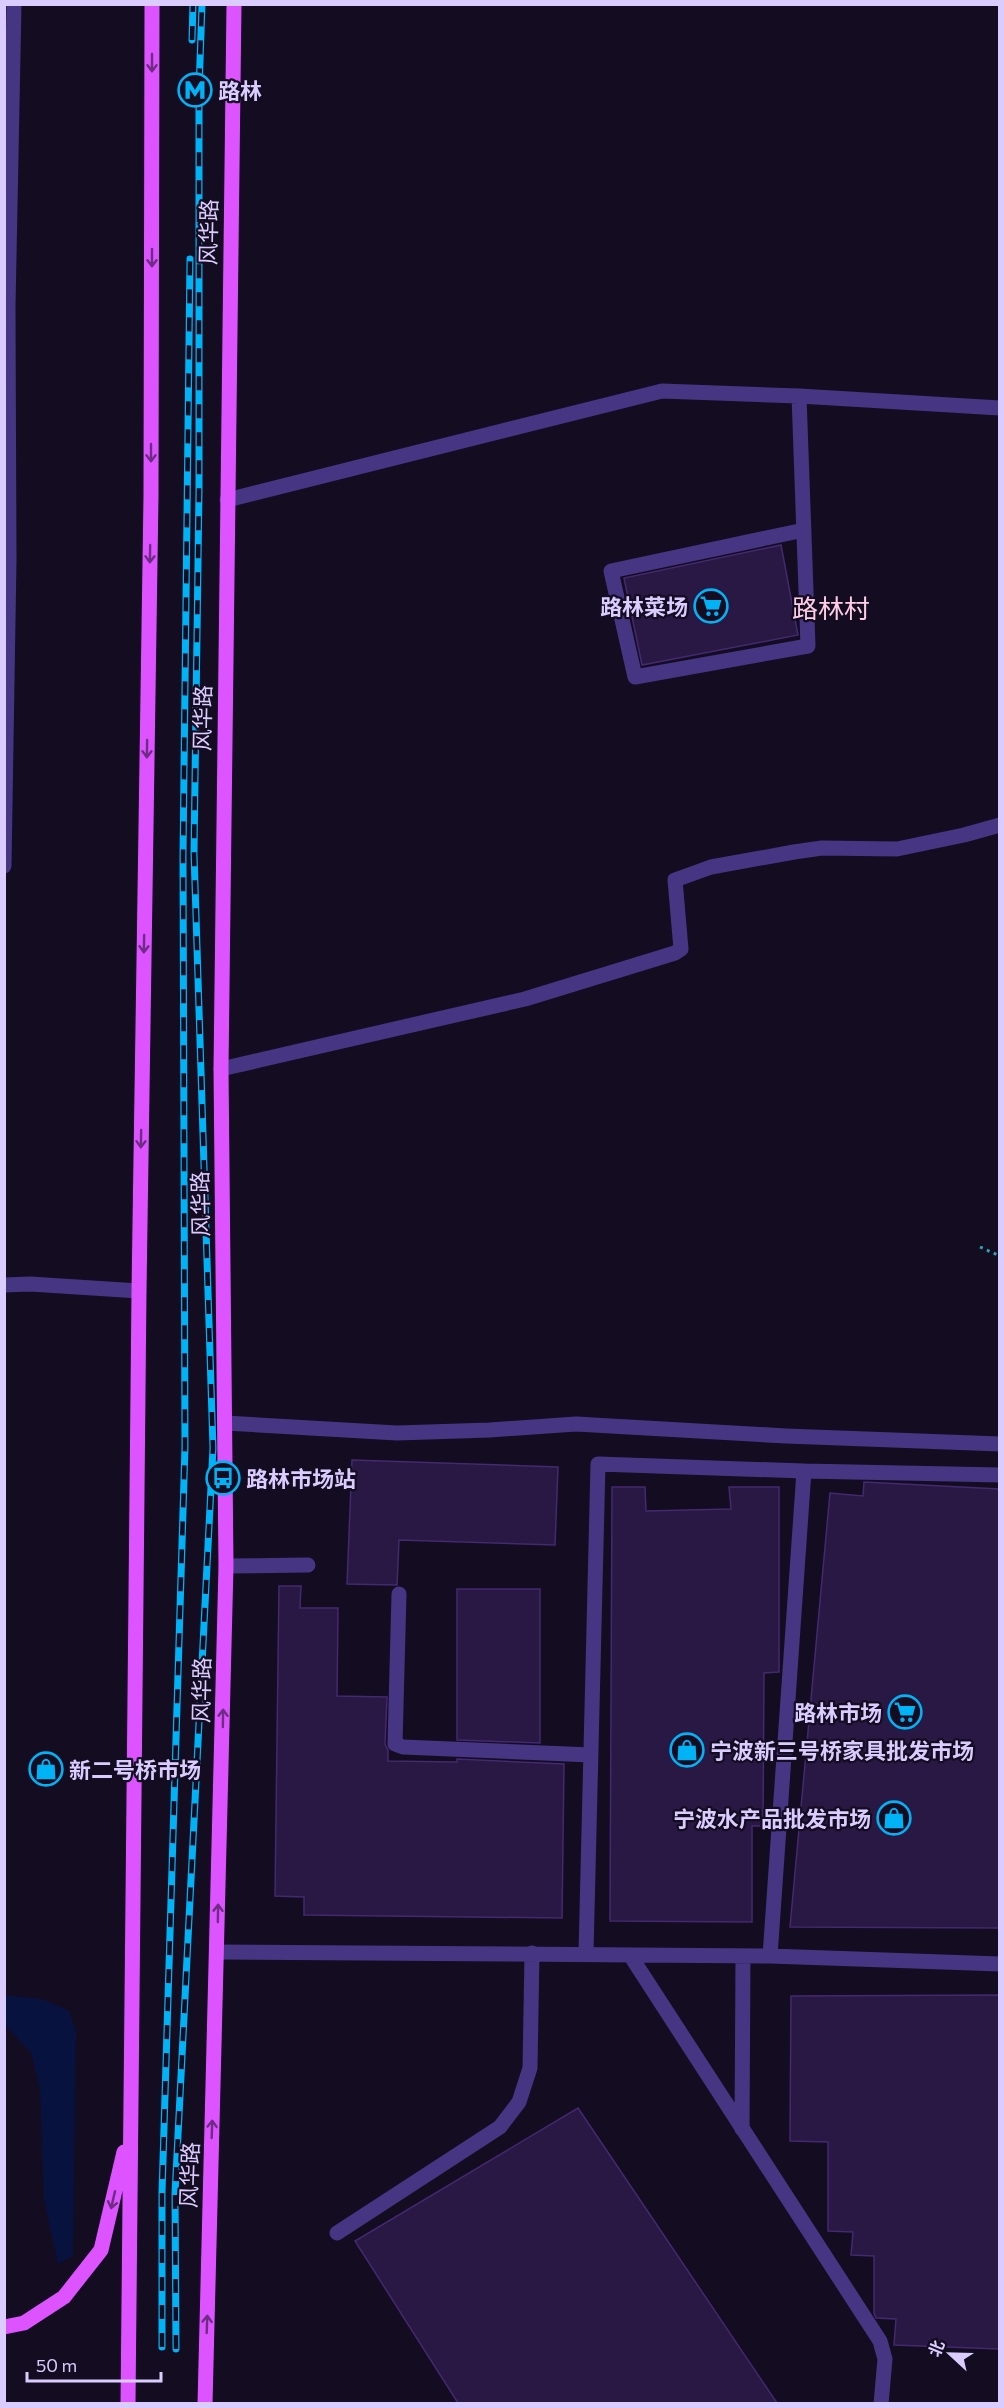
<svg xmlns="http://www.w3.org/2000/svg" width="1004" height="2408" font-family="Commissioner,'Noto Sans SC',sans-serif">
  <style>
    .water { fill: #07123f }
    .building { fill: #281843; stroke: #432970; stroke-width: 1.5 }
    .lines { fill: none; stroke-linecap: round; stroke-linejoin: round }
    .path { stroke: #29a6b7; stroke-width: 3; stroke-dasharray: 3 4.5; stroke-linecap: butt }
    .minor { stroke: #463582; stroke-width: 15 }
    .major { stroke: #dd53ff; stroke-width: 15 }
    .rail-casing { stroke: #00b3f7; stroke-width: 7 }
    .rail { stroke: #140c21; stroke-width: 4.5; stroke-dasharray: 14; stroke-linecap: butt }
    .oneway { stroke: #6e2c85 }
    .labels { text-anchor: middle; dominant-baseline: central; stroke-width: 4.5; stroke-linejoin: round; paint-order: stroke }
    .poi-label { font-size: 22px; font-weight: bold; fill: #dbccff; stroke: #140c21; text-anchor: start }
    .street-label { font-size: 22px; fill: #dbccff; stroke: #140c21 }
    .quarter-label { font-size: 26px; fill: #ffcee5; stroke: #140c21 }
  </style>
  <rect width="100%" height="100%" fill="#140c21"/>
  <path class="water" d="M5,1995L42,1999L69,2011L76,2032L73,2256L58,2264L44,2200L40,2089L31,2053L5,2025Z"/>
  <path class="building" d="M781,545L798,635L642,665L624,578Z
    M352,1460L558,1467L555,1545L399,1540L397,1585L347,1584Z
    M864,1482L999,1489V1928L790,1927L830,1493L863,1496Z
    M612,1487H645L646,1511L731,1509L729,1487H779V1672L764,1673L763,1826H752V1922L610,1921Z
    M279,1586H301L300,1608H338L337,1696L387,1697L385,1744L388,1750V1761L457,1762V1759L564,1764L562,1918L304,1915V1897L275,1896Z
    M457,1589H540V1743L457,1740Z
    M999,1995V2349L894,2345L896,2319L876,2318L874,2313V2256L851,2255L853,2232L828,2231V2142L790,2141L791,1996Z
    M578,2108L777,2403H458L355,2241Z"/>
  <g class="lines">
    <path class="path" d="M980,1247L1000,1256"/>
    <path class="minor" d="M799,396L808,646L635,677L611,571L804,530
      M227,500L662,391L799,396L1000,408
      M4,866L9,560L8,307L14,4
      M221,1069L525,999L675,953L681,949L675,880L711,867L794,852L822,848L897,849L964,835L1000,825
      M4,1285L30,1284L139,1291
      M225,1423L397,1433L490,1430L576,1424L786,1436L1000,1444
      M804,1471L1000,1475
      M226,1566L308,1565
      M399,1594L395,1744L403,1747L591,1755
      M218,1952L770,1956L804,1471L598,1464L586,1953
      M630,1955L880,2341L885,2359L881,2404
      M770,1956L1000,1964
      M742,2129L743,1956
      M337,2233L500,2127L519,2102L530,2068L532,1953"/>
    <path class="major" d="M4,2327L24,2323L64,2297L101,2250L124,2152
      M128,2404L139,1291L151,496L152,4
      M205,2404L226,1566L221,1069L234,4"/>
    <defs>
      <path id="rail" d="M192,40L193,4
        M162,2347V2193L185,1447L183,857L190,259
        M176,2349L175,2194L213,1448L194,853L199,491V90L202,4"/>
    </defs>
    <use href="#rail" class="rail-casing"/>
    <use href="#rail" class="rail"/>
  </g>
  <defs><path id="oneway-shaft" d="M-6 0H5M1.5-3L5.5 0L1.5 3" fill="none" stroke-width="1.6" stroke-linecap="round" stroke-linejoin="round" transform="scale(1.5)"/></defs>
  <g class="oneway">
    <use href="#oneway-shaft" transform="translate(152 63) rotate(90)"/>
    <use href="#oneway-shaft" transform="translate(152 258) rotate(90)"/>
    <use href="#oneway-shaft" transform="translate(151 453) rotate(90)"/>
    <use href="#oneway-shaft" transform="translate(150 554) rotate(91)"/>
    <use href="#oneway-shaft" transform="translate(147 749) rotate(91)"/>
    <use href="#oneway-shaft" transform="translate(144 944) rotate(91)"/>
    <use href="#oneway-shaft" transform="translate(141 1139) rotate(91)"/>
    <use href="#oneway-shaft" transform="translate(223 1718) rotate(-89)"/>
    <use href="#oneway-shaft" transform="translate(218 1913) rotate(-89)"/>
    <use href="#oneway-shaft" transform="translate(212 2129) rotate(-88)"/>
    <use href="#oneway-shaft" transform="translate(113 2200) rotate(103)"/>
    <use href="#oneway-shaft" transform="translate(207 2324) rotate(-88)"/>
  </g>
  <defs>
    <symbol id="metro-ring" viewBox="-11 -11 22 22"><circle r="9.5" fill="#140c21" stroke="#00b3f7" stroke-width="1.5"/><path d="M-5.5 5V-5H-3L0 0L3-5H5.5V5H3V-.5L0 4L-3-.5V5Z" fill="#00b3f7"/></symbol>
    <symbol id="supermarket-ring" viewBox="-11 -11 22 22"><circle r="9.5" fill="#140c21" stroke="#00b3f7" stroke-width="1.5"/><path d="M-6-5.5h2.5l.6 2H6L4.5 2H-2.5L-4.4-4H-6ZM-1.5 3.2a1.3 1.3 0 1 0 .1 0ZM3 3.2a1.3 1.3 0 1 0 .1 0Z" fill="#00b3f7"/></symbol>
    <symbol id="bus-ring" viewBox="-11 -11 22 22"><circle r="9.5" fill="#140c21" stroke="#00b3f7" stroke-width="1.5"/><path d="M-5-6H5V4H4V6H2V4H-2V6H-4V4H-5ZM-3.5-4V0h7V-4ZM-3.5 1.2v1.5H-2V1.2ZM2 1.2v1.5H3.5V1.2Z" fill="#00b3f7"/></symbol>
    <symbol id="shop-ring" viewBox="-11 -11 22 22"><circle r="9.5" fill="#140c21" stroke="#00b3f7" stroke-width="1.5"/><path d="M-5-2.5h2.3a2.7 3.5 0 0 1 5.4 0H5L5.5 6h-11ZM-1.5-2.5h3a1.5 2.3 0 0 0-3 0Z" fill="#00b3f7"/></symbol>
  </defs>
  <g fill-rule="evenodd">
    <use href="#metro-ring" x="176" y="71" width="38" height="38"/>
    <use href="#supermarket-ring" x="692" y="587" width="38" height="38"/>
    <use href="#bus-ring" x="204" y="1459" width="38" height="38"/>
    <use href="#supermarket-ring" x="886" y="1693" width="38" height="38"/>
    <use href="#shop-ring" x="668" y="1731" width="38" height="38"/>
    <use href="#shop-ring" x="27" y="1750" width="38" height="38"/>
    <use href="#shop-ring" x="875" y="1799" width="38" height="38"/>
  </g>
  <g class="labels">
    <g class="poi-label">
      <text x="218" y="90">路林</text>
      <text x="688" y="606" text-anchor="end">路林菜场</text>
      <text x="246" y="1478">路林市场站</text>
      <text x="882" y="1712" text-anchor="end">路林市场</text>
      <text x="710" y="1750">宁波新三号桥家具批发市场</text>
      <text x="69" y="1769">新二号桥市场</text>
      <text x="871" y="1818" text-anchor="end">宁波水产品批发市场</text>
    </g>
    <g class="street-label">
      <text transform="translate(208 232) rotate(-89)">风华路</text>
      <text transform="translate(202 718) rotate(-89)">风华路</text>
      <text transform="translate(200 1204) rotate(-91)">风华路</text>
      <text transform="translate(201 1690) rotate(-89)">风华路</text>
      <text transform="translate(189 2175) rotate(-88)">风华路</text>
    </g>
    <g class="quarter-label">
      <text x="831" y="607">路林村</text>
    </g>
  </g>
  <rect width="1004" height="2408" fill="none" stroke="#dbccff" stroke-width="12"/>
  <g transform="translate(950 2354) rotate(292)" stroke="#140c21" stroke-width="4.5" paint-order="stroke">
  <path d="M0-4.5L10 22L0 15L-10 22Z" fill="#dbccff"/>
  <text y="-9" font-size="16" font-weight="bold" text-anchor="middle" fill="#dbccff">北</text>
  </g>
  <path d="M27 2372v9h134v-9" fill="none" stroke="#dbccff" stroke-width="3"/>
  <text x="36" y="2372" font-size="18" fill="#dbccff" stroke="#140c21" stroke-width="4.5" paint-order="stroke">50 m</text>
</svg>
